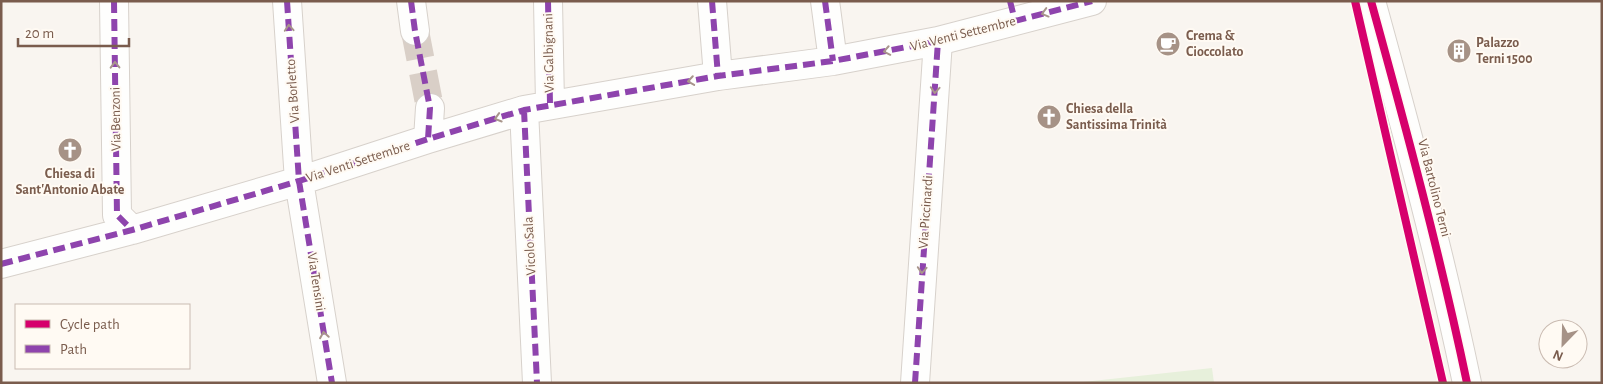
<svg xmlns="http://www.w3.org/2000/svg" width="1603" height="384" font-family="'Alegreya Sans',sans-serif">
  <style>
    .green { fill: #e7f0db }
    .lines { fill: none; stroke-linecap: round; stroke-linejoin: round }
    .minor-tunnel { stroke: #d9cfc7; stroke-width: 28; stroke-dasharray: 28 14; stroke-linecap: butt }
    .minor-casing { stroke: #d7d1cb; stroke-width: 30 }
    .minor { stroke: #fefefd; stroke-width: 28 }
    .quiet { stroke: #8e44ad; stroke-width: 6; stroke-dasharray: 12 6; stroke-linecap: butt }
    .cycleway-casing { stroke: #fffaf3; stroke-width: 11 }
    .cycleway { stroke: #d6006c; stroke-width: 8 }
    .oneway { stroke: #a8958b }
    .labels { text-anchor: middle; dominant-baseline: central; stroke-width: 4; stroke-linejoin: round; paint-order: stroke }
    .street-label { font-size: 14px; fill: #7a5c4d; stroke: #fffaf3 }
    .poi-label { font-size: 14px; font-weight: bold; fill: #7a5c4d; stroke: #fffaf3; text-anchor: start }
  </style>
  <rect width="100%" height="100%" fill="#f9f5f0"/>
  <path class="green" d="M1212,368L1214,383H1074Z"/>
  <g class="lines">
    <path class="minor-tunnel" d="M415,31L430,108"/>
    <defs>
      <path id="minor" d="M114,1L117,215L132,230
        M287,1L299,181L332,383
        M411,1L415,31
        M548,1L550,104
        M712,1L718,76
        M825,1L833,61
        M1371,1C1406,128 1440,254 1467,383
        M524,110L537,383
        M428,139L430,108
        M1,264L132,230L299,181L428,139L524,110L718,76L833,61L938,41L1092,1
        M915,383L938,41"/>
    </defs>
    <use href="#minor" class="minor-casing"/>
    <use href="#minor" class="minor"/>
    <path class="quiet" d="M114,1L117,215L132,230
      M287,1L299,181L332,383
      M411,1L415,31L430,108L428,139
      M548,1L550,104
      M712,1L718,76
      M825,1L833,61
      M1010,1L1015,21
      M524,110L537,383
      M1,264L132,230L299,181L428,139L524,110L718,76L833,61L938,41L1092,1
      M915,383L938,41"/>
    <defs>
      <path id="cycleway" d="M1355,1L1443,383
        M1371,1C1406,128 1440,254 1467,383"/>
    </defs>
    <use href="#cycleway" class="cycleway-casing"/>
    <use href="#cycleway" class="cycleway"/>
  </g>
  <defs><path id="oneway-chevron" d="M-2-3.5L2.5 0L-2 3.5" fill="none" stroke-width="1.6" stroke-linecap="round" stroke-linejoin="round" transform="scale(1.25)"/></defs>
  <g class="oneway">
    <use href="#oneway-chevron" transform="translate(1045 13) rotate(165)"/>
    <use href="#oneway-chevron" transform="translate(289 28) rotate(-94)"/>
    <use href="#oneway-chevron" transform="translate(887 51) rotate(169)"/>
    <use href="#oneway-chevron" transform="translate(115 65) rotate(-91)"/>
    <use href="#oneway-chevron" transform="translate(691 81) rotate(171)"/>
    <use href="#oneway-chevron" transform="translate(935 90) rotate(94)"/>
    <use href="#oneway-chevron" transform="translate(498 118) rotate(163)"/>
    <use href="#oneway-chevron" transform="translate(922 270) rotate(94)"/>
    <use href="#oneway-chevron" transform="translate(324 335) rotate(-99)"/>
  </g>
  <defs>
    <symbol id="cafe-disc" viewBox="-11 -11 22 22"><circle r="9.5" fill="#a69286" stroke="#fffaf3"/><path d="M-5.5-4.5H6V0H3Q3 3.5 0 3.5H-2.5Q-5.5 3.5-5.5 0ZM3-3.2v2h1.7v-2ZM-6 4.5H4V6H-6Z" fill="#fff"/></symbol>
    <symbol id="building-disc" viewBox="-11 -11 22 22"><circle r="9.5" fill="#a69286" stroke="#fffaf3"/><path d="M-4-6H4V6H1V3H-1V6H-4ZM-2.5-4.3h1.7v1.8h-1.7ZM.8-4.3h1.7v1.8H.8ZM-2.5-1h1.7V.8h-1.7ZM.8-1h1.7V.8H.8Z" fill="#fff"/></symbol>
    <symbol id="church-disc" viewBox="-11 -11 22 22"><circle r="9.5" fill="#a69286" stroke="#fffaf3"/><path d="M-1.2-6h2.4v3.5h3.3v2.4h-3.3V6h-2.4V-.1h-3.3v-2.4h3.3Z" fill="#fff"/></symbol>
  </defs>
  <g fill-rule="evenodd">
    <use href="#cafe-disc" x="1154" y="30" width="28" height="28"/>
    <use href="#building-disc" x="1445" y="37" width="28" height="28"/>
    <use href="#church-disc" x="1035" y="103" width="28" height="28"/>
    <use href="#church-disc" x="56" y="136" width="28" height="28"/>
  </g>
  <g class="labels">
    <g class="street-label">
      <text transform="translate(963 34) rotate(-14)">Via Venti Settembre</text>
      <text transform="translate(549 53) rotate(-91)">Via Galbignani</text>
      <text transform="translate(293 91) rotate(-94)">Via Borletto</text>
      <text transform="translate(116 119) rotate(-91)">Via Benzoni</text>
      <text transform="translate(358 162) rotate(-18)">Via Venti Settembre</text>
      <text transform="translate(1434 188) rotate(76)">Via Bartolino Terni</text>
      <text transform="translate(926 212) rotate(-86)">Via Piccinardi</text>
      <text transform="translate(530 246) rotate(-93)">Vicolo Sala</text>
      <text transform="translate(316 282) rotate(81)">Via Tensini</text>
    </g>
    <g class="poi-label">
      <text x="1186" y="36">Crema &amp;<tspan x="1186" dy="16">Cioccolato</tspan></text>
      <text x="1476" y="43">Palazzo<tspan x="1476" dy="16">Terni 1500</tspan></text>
      <text x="1066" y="109">Chiesa della<tspan x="1066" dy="16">Santissima Trinità</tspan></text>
      <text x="70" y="174" text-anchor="middle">Chiesa di<tspan x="70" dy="16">Sant'Antonio Abate</tspan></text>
    </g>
  </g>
  <rect width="1603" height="384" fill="none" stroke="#7a5c4d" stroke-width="5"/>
  <rect x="15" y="304" width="175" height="65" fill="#fffaf3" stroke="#cabbb1"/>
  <rect x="25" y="320" width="25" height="8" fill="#d6006c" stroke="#cabbb1"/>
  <text x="60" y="329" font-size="15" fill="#7a5c4d">Cycle path</text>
  <rect x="25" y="345" width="25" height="8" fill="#8e44ad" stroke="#cabbb1"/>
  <text x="60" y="354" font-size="15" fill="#7a5c4d">Path</text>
  <g transform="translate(1563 344) rotate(203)"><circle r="24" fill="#fffaf3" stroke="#cabbb1"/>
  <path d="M0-4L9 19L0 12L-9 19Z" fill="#a69286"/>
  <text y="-8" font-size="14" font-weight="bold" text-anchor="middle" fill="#7a5c4d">N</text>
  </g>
  <path d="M18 38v8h111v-8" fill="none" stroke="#7a5c4d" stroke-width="2.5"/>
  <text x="25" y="38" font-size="15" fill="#7a5c4d" stroke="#fffaf3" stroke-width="4" paint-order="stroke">20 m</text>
</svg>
